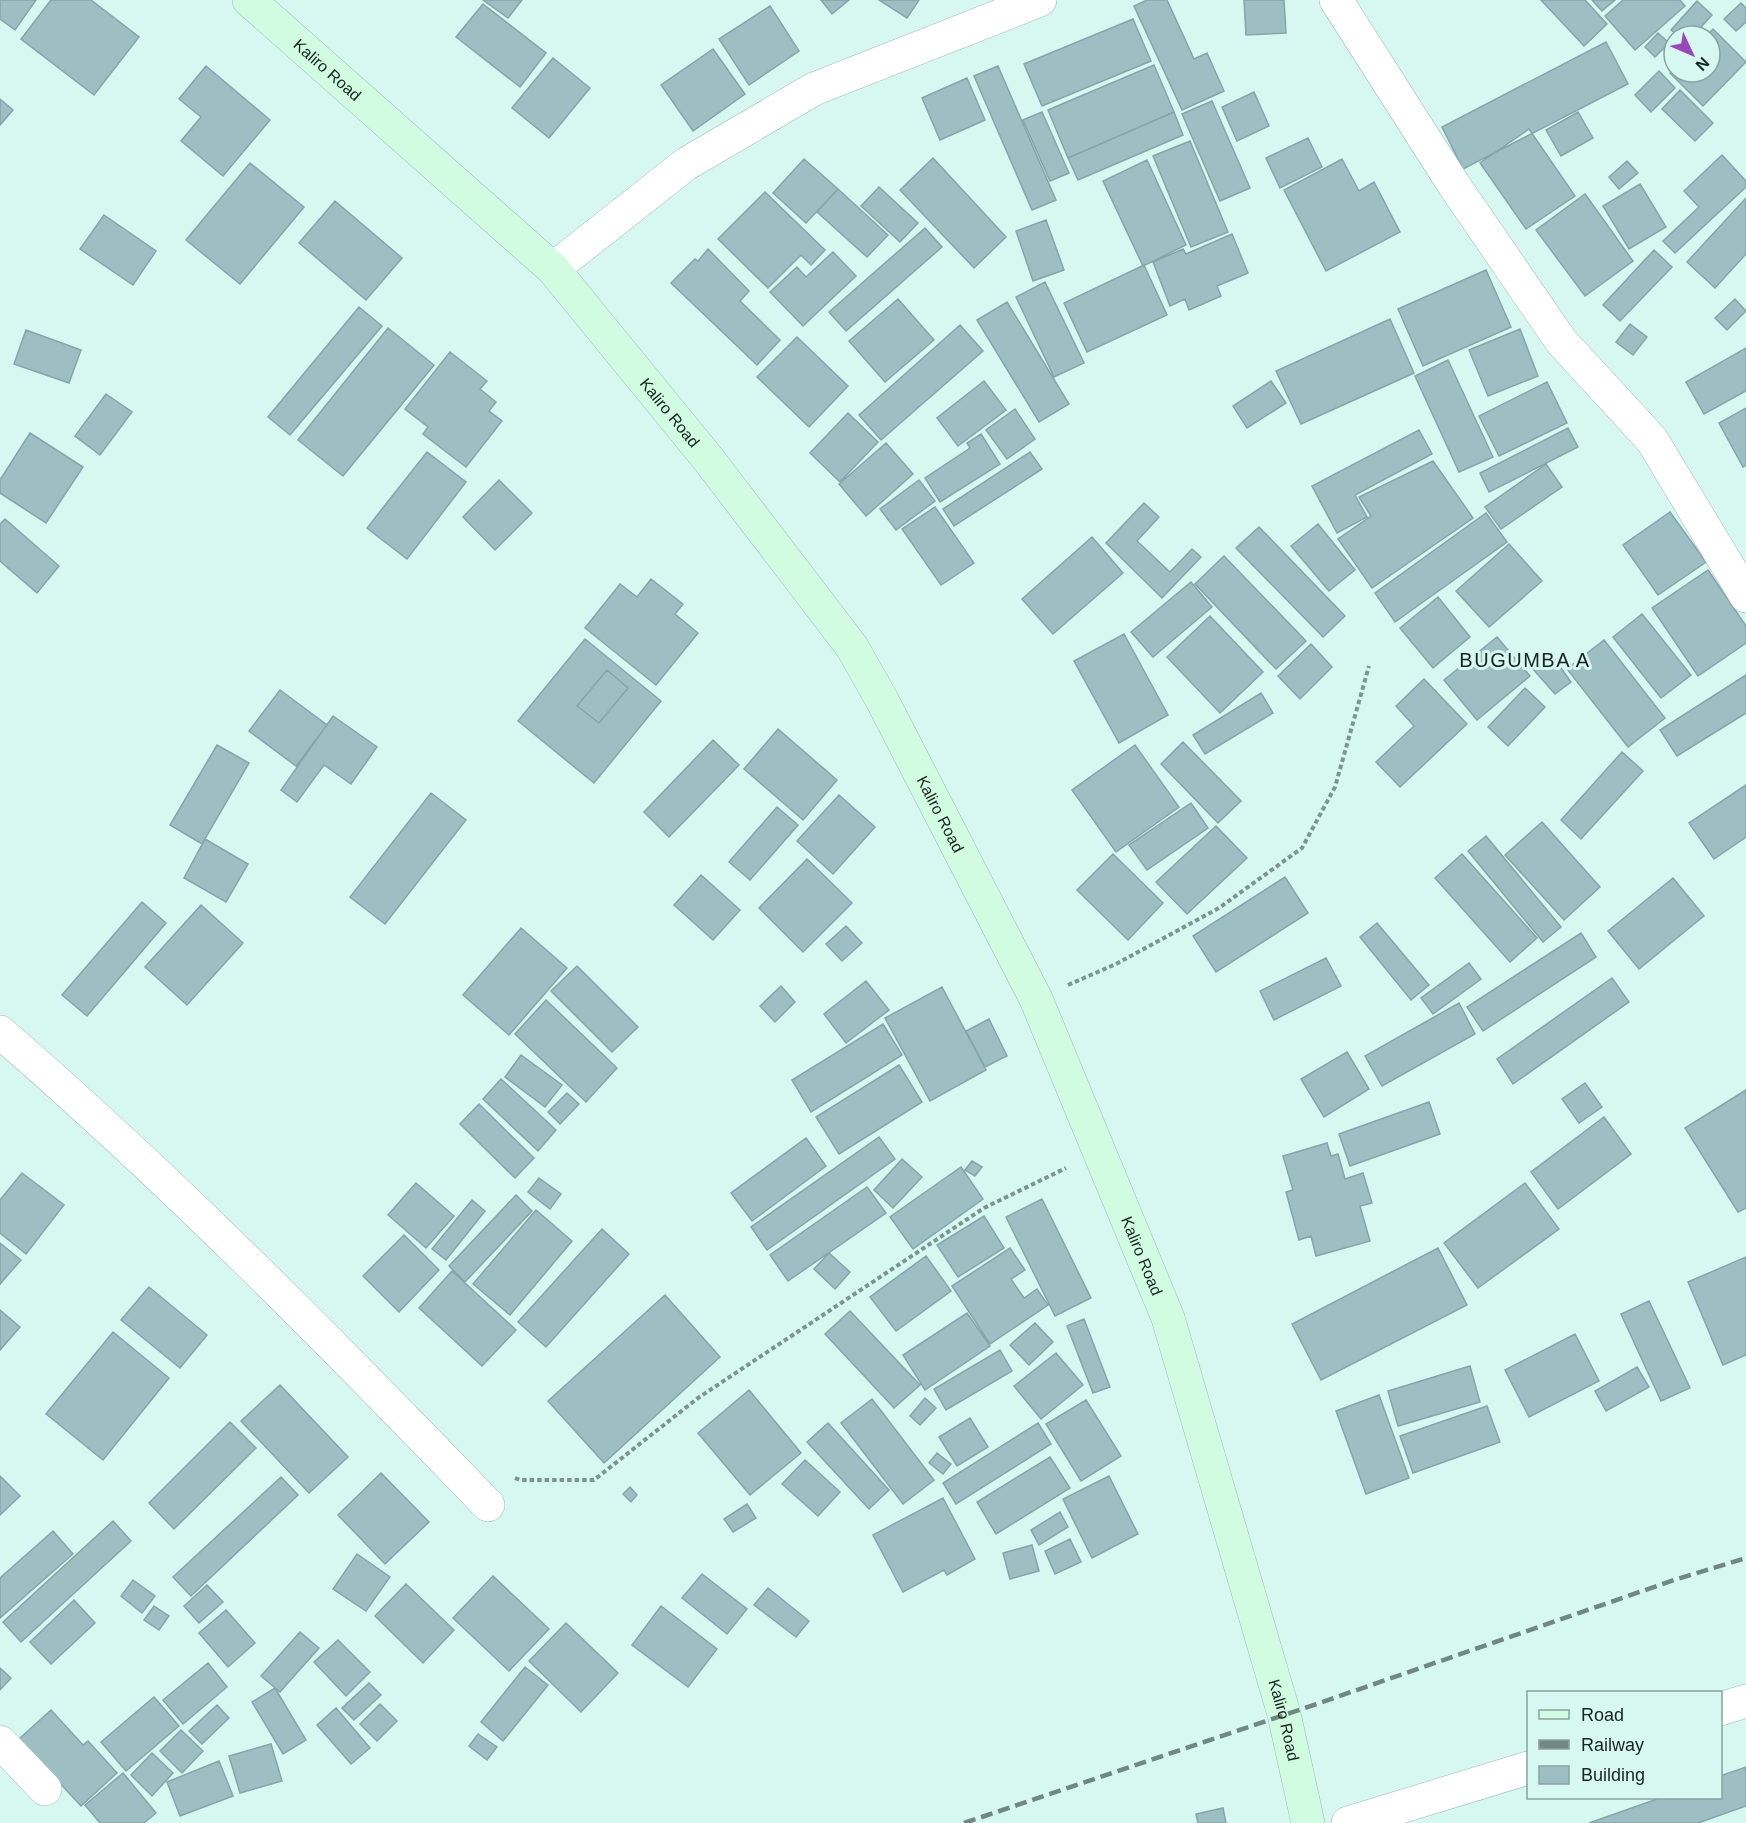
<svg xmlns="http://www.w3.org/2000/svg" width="1746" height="1823" font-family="Helvetica,sans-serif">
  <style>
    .building { fill: #9dbfc4; stroke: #84a5a9; stroke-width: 1.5; fill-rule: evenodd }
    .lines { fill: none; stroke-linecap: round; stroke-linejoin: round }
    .street-casing { stroke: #9bbcb4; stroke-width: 34 }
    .secondary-casing { stroke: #9bbcb4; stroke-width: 34 }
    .path { stroke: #7d9590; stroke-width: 4; stroke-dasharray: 4.5 3; stroke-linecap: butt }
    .street { stroke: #fff; stroke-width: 33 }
    .secondary { stroke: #d2fce1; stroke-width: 33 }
    .rail { stroke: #708782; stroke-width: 4.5; stroke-dasharray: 12 6; stroke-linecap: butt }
    .labels { text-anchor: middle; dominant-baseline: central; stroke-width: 6; stroke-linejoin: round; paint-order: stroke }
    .street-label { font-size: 16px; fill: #172421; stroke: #d6f8f0 }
    .quarter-label { font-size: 20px; letter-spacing: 1.5px; fill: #172421; stroke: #d6f8f0 }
  </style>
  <rect width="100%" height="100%" fill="#d6f8f0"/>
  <path class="building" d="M0,0H36L15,30L0,19Z
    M51,0H91L139,37L94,95L21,39Z
    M483,0H522L508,18Z
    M821,0H849L832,14Z
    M879,0H919L907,18Z
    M1147,0H1167L1194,59L1207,53L1224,91L1182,110L1134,6Z
    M1244,0H1284L1286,33L1246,35Z
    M1541,0H1585L1607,24L1584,46Z
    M1592,0H1615L1602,11Z
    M1623,0H1680L1685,6L1635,50L1605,16Z
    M1697,1L1712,15L1693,36H1678L1671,30Z
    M1741,3L1746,8V22L1736,31L1724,19Z
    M483,4L546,53L520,87L456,37Z
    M770,6L799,51L749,85L719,39Z
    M1133,19L1151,61L1042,106L1024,64Z
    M1713,29L1746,62L1703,106L1670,73L1674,69V72H1710V36H1706Z
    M1658,33L1669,43L1655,57L1645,47Z
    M1606,42L1628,84L1463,169L1442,127Z
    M713,49L745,94L693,131L661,85Z
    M553,58L590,88L549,138L512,108Z
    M1154,65L1174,112L1068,158L1048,110Z
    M206,66L270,120L223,176L181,141L201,117L179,99Z
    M998,66L1056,200L1032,210L974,76Z
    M1659,71L1675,88L1651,112L1635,95Z
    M967,78L985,120L940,140L922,98Z
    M1680,90L1713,123L1695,141L1662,109Z
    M1254,92L1269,126L1237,141L1222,107Z
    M0,99L13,110L0,125Z
    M1212,101L1250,188L1220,201L1182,114Z
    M1042,112L1069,173L1050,181L1023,120Z
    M1174,112L1183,135L1078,180L1068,158Z
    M1578,112L1593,138L1561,156L1546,130Z
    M1529,129L1575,196L1526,229L1480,163Z
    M1308,138L1322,167L1280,188L1266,158Z
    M1190,141L1228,232L1191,247L1153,156Z
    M1722,155L1746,181V187L1675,253L1663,241L1699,207L1684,191Z
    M933,158L1006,237L974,268L900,190Z
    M804,159L838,189L806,223L773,193Z
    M1342,159L1359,191L1374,182L1400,232L1326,271L1284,190Z
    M1147,160L1186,245L1143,266L1103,181Z
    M1627,161L1638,173L1619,189L1609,177Z
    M250,163L304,207L240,284L186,240Z
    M1640,184L1666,227L1629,249L1603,206Z
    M879,187L918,223L900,242L861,206Z
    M838,189L888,235L867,257L817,212Z
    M765,192L825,250L811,265L801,255L768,288L718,239Z
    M1585,194L1633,261L1585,296L1536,230Z
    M1746,198V254L1715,288L1687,262Z
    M335,201L402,258L366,300L299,243Z
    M104,215L156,251L133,285L80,249Z
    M1046,220L1064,270L1033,281L1016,231Z
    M925,228L942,247L846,331L829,312Z
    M1232,234L1248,273L1217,286L1221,296L1189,310L1185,299L1170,306L1153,262L1183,249L1186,254Z
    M708,249L749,291L740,301L780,340L757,365L671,283L695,259L698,261Z
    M1654,250L1672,267L1620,321L1603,305Z
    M833,252L856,276L803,326L770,292L797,267L806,277Z
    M1144,265L1167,315L1087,352L1064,303Z
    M1486,270L1511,327L1423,366L1398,309Z
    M1045,282L1084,363L1054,377L1016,297Z
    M898,299L934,340L885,382L849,341Z
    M1735,299L1746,311L1727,330L1715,318Z
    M1007,302L1069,404L1039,422L977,320Z
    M359,307L382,326L290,435L268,417Z
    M1390,319L1414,373L1301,424L1276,371Z
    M1630,324L1647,337L1633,355L1616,342Z
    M960,325L983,351L881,440L859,415Z
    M388,328L434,365L343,476L298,440Z
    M1520,329L1538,376L1488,396L1469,350Z
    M26,330L81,350L69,383L14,364Z
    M797,337L848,386L809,427L757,377Z
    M1746,348V391L1704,414L1686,382Z
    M450,352L487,381L480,389L496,402L489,411L502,421L466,467L423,434L428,427L405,409Z
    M1448,360L1493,457L1459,472L1415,376Z
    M984,381L1006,410L958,446L937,418Z
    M1271,381L1286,403L1247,428L1233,406Z
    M1547,382L1567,423L1499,456L1479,416Z
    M106,394L132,412L100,455L75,436Z
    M1746,408V465L1743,467L1719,423Z
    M1015,409L1035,439L1007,459L986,430Z
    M848,413L878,442L840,482L810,453Z
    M1568,428L1578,447L1489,492L1480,473Z
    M1419,430L1432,454L1355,495L1367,517L1337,533L1312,486Z
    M30,433L83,467L46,523L0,493V480Z
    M981,434L1000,464L940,502L925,478L970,448L967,443Z
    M886,443L913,474L866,516L839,484Z
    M427,452L466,482L407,559L367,528Z
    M1030,452L1042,469L954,526L943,509Z
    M1433,461L1473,518L1372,588L1338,539L1371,516L1359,497Z
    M1546,464L1562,487L1501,529L1485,507Z
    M499,480L532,513L495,550L463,517Z
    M919,480L935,501L896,530L880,509Z
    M1144,503L1159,517L1137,541L1170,572L1192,549L1201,557L1162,598L1106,543Z
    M935,507L974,563L941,585L902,529Z
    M1670,512L1706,562L1658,595L1623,545Z
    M1486,513L1507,542L1395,622L1375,593Z
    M5,519L59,566L37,593L0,561V524Z
    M1318,524L1355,570L1329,591L1291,546Z
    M1259,527L1345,616L1323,637L1236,548Z
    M1092,537L1123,573L1053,634L1022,599Z
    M1509,544L1542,581L1489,627L1456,591Z
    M1224,556L1306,641L1276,669L1195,584Z
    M1708,570L1746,626V643L1698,676L1652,608Z
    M651,579L683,604L675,614L698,633L656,685L585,628L620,584L637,597Z
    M1191,582L1212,607L1153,657L1131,632Z
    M1438,597L1470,637L1433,668L1400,628Z
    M1642,614L1691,675L1661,698L1613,637Z
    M1210,616L1263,672L1220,713L1167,657Z
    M1124,634L1168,715L1119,743L1074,661Z
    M1497,637L1530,676L1477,720L1444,680Z
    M585,639L661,701L594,783L518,721ZM607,670L628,688L599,723L577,706Z
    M1604,640L1665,718L1628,747L1567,669Z
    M1311,644L1332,667L1300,699L1278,676Z
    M1554,658L1571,682L1555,694L1525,660Z
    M607,670L628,688L599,723L577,706Z
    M1746,675V713L1677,756L1660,730Z
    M1424,679L1467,724L1400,787L1376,762L1414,726L1396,706Z
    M1525,688L1545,707L1508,746L1488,727Z
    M280,690L327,725L296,766L249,731Z
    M1261,693L1273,713L1205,754L1193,735Z
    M333,716L377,747L351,784L324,765L297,802L281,790Z
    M778,729L837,780L803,820L744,769Z
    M713,740L739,765L669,837L644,812Z
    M1183,742L1241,801L1218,823L1161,764Z
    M217,745L249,763L202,844L170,825Z
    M1135,745L1179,807L1116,852L1072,790Z
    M1622,752L1643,771L1581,839L1561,820Z
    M1746,785V837L1714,859L1689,823Z
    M431,793L466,820L385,924L350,897Z
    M839,795L875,827L833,874L797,841Z
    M1191,803L1208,828L1147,870L1129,845Z
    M777,807L798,825L750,880L729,862Z
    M1542,822L1600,887L1564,920L1505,855Z
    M1216,826L1247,858L1187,914L1156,882Z
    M1486,836L1561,927L1543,942L1468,851Z
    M205,839L248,864L226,902L184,878Z
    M1113,854L1163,903L1128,940L1077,890Z
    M1462,854L1537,938L1510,962L1435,878Z
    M807,859L852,903L803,952L759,908Z
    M701,875L740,910L713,940L674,905Z
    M1285,877L1308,913L1216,972L1193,936Z
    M1673,878L1704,916L1639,969L1608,931Z
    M142,902L166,923L87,1016L62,995Z
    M201,905L243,943L187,1005L145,967Z
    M1377,923L1429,985L1411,1000L1360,937Z
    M846,926L862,943L842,961L826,944Z
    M521,928L567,968L509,1035L463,995Z
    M1581,933L1596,957L1483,1031L1467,1007Z
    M1326,958L1341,986L1274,1020L1260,991Z
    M1469,963L1481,979L1433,1014L1421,998Z
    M577,966L638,1027L612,1052L551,991Z
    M1612,978L1629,1002L1513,1084L1497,1059Z
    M866,981L889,1010L846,1043L824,1014Z
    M781,986L795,1002L775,1022L760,1006Z
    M942,987L986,1070L930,1101L885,1018Z
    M546,1000L617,1068L586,1102L515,1034Z
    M1459,1003L1475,1034L1382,1086L1365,1056Z
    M989,1019L1007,1056L985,1067L966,1031Z
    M883,1024L902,1055L811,1112L792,1080Z
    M1347,1052L1369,1089L1324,1117L1301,1079Z
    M521,1055L562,1085L545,1107L505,1077Z
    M899,1065L922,1102L839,1154L816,1117Z
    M501,1079L556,1130L538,1151L483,1099Z
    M1585,1083L1602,1107L1579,1123L1562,1099Z
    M1746,1090V1208L1738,1212L1685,1128Z
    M567,1093L579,1104L560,1124L548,1112Z
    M1429,1102L1440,1134L1350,1166L1339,1134Z
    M479,1104L534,1158L515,1178L460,1124Z
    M1604,1117L1631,1154L1558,1209L1531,1172Z
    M879,1137L895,1159L767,1250L751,1227Z
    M806,1138L826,1166L752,1221L731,1193Z
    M1327,1143L1331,1156L1338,1154L1345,1179L1363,1173L1372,1203L1360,1206L1370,1241L1316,1256L1311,1236L1299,1240L1286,1192L1293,1190L1283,1156Z
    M902,1159L922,1177L893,1208L874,1190Z
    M972,1161L982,1167L975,1176L965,1170Z
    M961,1167L983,1199L913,1249L890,1217Z
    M22,1173L64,1205L26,1254L0,1233V1200Z
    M539,1178L561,1194L550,1209L528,1192Z
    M416,1183L454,1216L426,1248L388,1215Z
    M1525,1183L1559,1229L1478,1288L1444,1243Z
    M867,1187L886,1213L788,1281L770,1255Z
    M516,1195L532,1211L465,1282L449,1266Z
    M1042,1199L1091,1298L1055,1316L1006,1217Z
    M472,1200L485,1211L446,1260L432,1249Z
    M536,1210L572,1241L510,1315L473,1284Z
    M984,1216L1004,1248L958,1277L937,1245Z
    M602,1229L629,1254L546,1347L518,1322Z
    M404,1235L439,1270L399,1312L363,1276Z
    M0,1243L21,1260L0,1284Z
    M1010,1248L1025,1270L1011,1279L1024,1298L1037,1289L1048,1305L990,1344L952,1286Z
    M1438,1248L1467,1305L1321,1380L1292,1324Z
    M829,1253L850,1272L835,1289L814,1269Z
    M926,1256L951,1291L896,1331L870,1297Z
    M1746,1257V1355L1723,1365L1688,1282Z
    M452,1271L516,1330L482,1366L419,1308Z
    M149,1287L207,1335L180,1368L121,1320Z
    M665,1295L720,1357L604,1463L548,1401Z
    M1649,1301L1690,1388L1661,1401L1621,1314Z
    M0,1310L20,1327L0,1350Z
    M850,1311L920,1385L894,1408L825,1334Z
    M967,1313L990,1346L925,1390L903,1355Z
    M1084,1319L1110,1387L1093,1393L1067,1326Z
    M1035,1323L1053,1342L1029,1365L1010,1345Z
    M113,1332L169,1378L103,1460L46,1414Z
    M1575,1334L1599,1381L1529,1417L1505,1370Z
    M1000,1350L1012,1371L946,1410L934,1389Z
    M1056,1353L1083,1385L1041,1419L1014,1386Z
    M1470,1366L1480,1402L1398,1426L1388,1391Z
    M1637,1367L1649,1387L1606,1411L1595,1391Z
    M280,1385L348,1457L309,1493L241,1421Z
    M749,1390L801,1453L750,1495L698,1433Z
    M1379,1395L1409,1478L1366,1494L1336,1411Z
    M925,1398L936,1408L920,1425L910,1416Z
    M872,1399L934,1480L903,1504L841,1423Z
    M1086,1400L1121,1456L1081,1481L1046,1424Z
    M1487,1406L1500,1442L1413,1473L1400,1436Z
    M970,1418L988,1447L957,1466L939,1437Z
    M230,1422L256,1448L174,1529L149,1503Z
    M828,1423L889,1490L869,1509L807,1442Z
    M1038,1423L1051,1444L956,1504L943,1483Z
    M937,1453L951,1464L943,1474L929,1463Z
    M1050,1457L1070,1488L996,1534L977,1502Z
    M805,1460L840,1492L818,1516L782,1484Z
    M381,1473L429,1522L385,1564L338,1515Z
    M0,1476L20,1496L0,1515Z
    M1109,1476L1138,1534L1092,1558L1063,1499Z
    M281,1477L298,1495L191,1596L173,1577Z
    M630,1487L637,1495L631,1502L623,1494Z
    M943,1498L975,1559L947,1575L944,1570L903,1592L873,1535Z
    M747,1504L756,1518L733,1532L724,1519Z
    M1060,1512L1068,1527L1039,1545L1031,1530Z
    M113,1521L131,1541L21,1642L3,1622Z
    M53,1531L73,1554L0,1618V1578Z
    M1070,1539L1081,1562L1055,1574L1045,1551Z
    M1032,1545L1039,1571L1010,1579L1003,1553Z
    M357,1554L390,1577L366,1611L333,1589Z
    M702,1574L747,1609L727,1634L682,1598Z
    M493,1576L549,1629L509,1671L453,1618Z
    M133,1580L155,1596L142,1613L121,1596Z
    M406,1584L454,1630L423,1663L375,1616Z
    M207,1585L223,1602L199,1623L184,1606Z
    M768,1588L809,1621L796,1637L754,1605Z
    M74,1600L95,1623L51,1664L30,1642Z
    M154,1606L169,1616L159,1630L144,1620Z
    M661,1606L717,1649L688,1687L632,1645Z
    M226,1610L255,1643L228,1667L199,1633Z
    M566,1623L618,1673L581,1712L529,1661Z
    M300,1632L319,1648L280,1692L261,1676Z
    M338,1640L370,1672L346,1696L314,1662Z
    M208,1663L227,1687L183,1724L163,1700Z
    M525,1667L548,1685L503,1741L481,1722Z
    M0,1668L11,1678L0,1690Z
    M369,1683L381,1695L354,1720L342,1708Z
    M275,1688L306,1740L283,1754L252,1702Z
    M154,1697L179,1726L126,1771L101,1742Z
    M380,1704L397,1721L377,1741L360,1724Z
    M217,1705L229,1718L202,1744L189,1731Z
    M336,1708L370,1748L351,1764L317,1725Z
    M51,1710L83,1745L88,1741L117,1773L81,1806L19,1739Z
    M181,1730L203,1751L182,1773L160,1751Z
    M478,1734L497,1747L487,1760L469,1746Z
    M271,1744L282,1781L240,1793L229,1756Z
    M152,1753L173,1773L152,1796L131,1775Z
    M219,1761L233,1796L180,1816L167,1782Z
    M1746,1767V1806L1698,1823H1589L1660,1798H1720V1776Z
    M123,1773L156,1813L144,1823H100L85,1805Z
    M1223,1808L1226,1823H1198L1196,1814Z"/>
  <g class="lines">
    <defs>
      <path id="street" d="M1336,0L1454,185L1561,341L1652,440L1746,596
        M553,269L686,164L814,89L1040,0
        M0,1032C171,1180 331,1342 488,1505
        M1720,1709L1746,1701
        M0,1742L45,1789
        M1348,1823L1528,1768"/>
      <g id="secondary">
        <path id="s1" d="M249,0L553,269L709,460L852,647L882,700L1036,999L1168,1318L1284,1714L1308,1823"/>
      </g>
    </defs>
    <use href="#street" class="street-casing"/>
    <use href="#secondary" class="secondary-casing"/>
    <path class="path" d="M1068,985L1116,964L1219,908L1302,848L1335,787L1369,666
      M515,1478L520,1480H594L698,1398L984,1208L1066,1168"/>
    <use href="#street" class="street"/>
    <use href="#secondary" class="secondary"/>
    <path class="rail" d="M964,1823L1305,1708L1677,1579L1746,1558"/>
  </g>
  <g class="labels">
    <g class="street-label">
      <text stroke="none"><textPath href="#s1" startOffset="105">Kaliro Road</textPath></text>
      <text stroke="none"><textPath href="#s1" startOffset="591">Kaliro Road</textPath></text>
      <text stroke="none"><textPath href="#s1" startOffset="1077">Kaliro Road</textPath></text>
      <text stroke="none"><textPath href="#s1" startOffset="1563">Kaliro Road</textPath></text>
      <text stroke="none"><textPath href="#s1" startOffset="2049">Kaliro Road</textPath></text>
    </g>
    <g class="quarter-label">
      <text x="1525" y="660">BUGUMBA A</text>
    </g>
  </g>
  <rect x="1527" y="1691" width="195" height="108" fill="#d6f8f0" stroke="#8aa39d" stroke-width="1.5"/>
  <rect x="1539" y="1710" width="30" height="9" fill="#d2fce1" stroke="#8aa39d" stroke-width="1.5"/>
  <text x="1581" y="1721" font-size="18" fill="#172421">Road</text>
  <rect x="1539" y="1740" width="30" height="9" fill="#708782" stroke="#8aa39d" stroke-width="1.5"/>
  <text x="1581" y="1751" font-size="18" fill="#172421">Railway</text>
  <rect x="1539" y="1766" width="30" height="18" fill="#9dbfc4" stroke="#8aa39d" stroke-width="1.5"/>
  <text x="1581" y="1781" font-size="18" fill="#172421">Building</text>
  <g transform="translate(1692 54) rotate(134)"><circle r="28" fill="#d6f8f0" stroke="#8aa39d" stroke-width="1.5"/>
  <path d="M0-4.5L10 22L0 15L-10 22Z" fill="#9748b9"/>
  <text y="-9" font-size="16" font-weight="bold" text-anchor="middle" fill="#172421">N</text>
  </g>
</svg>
